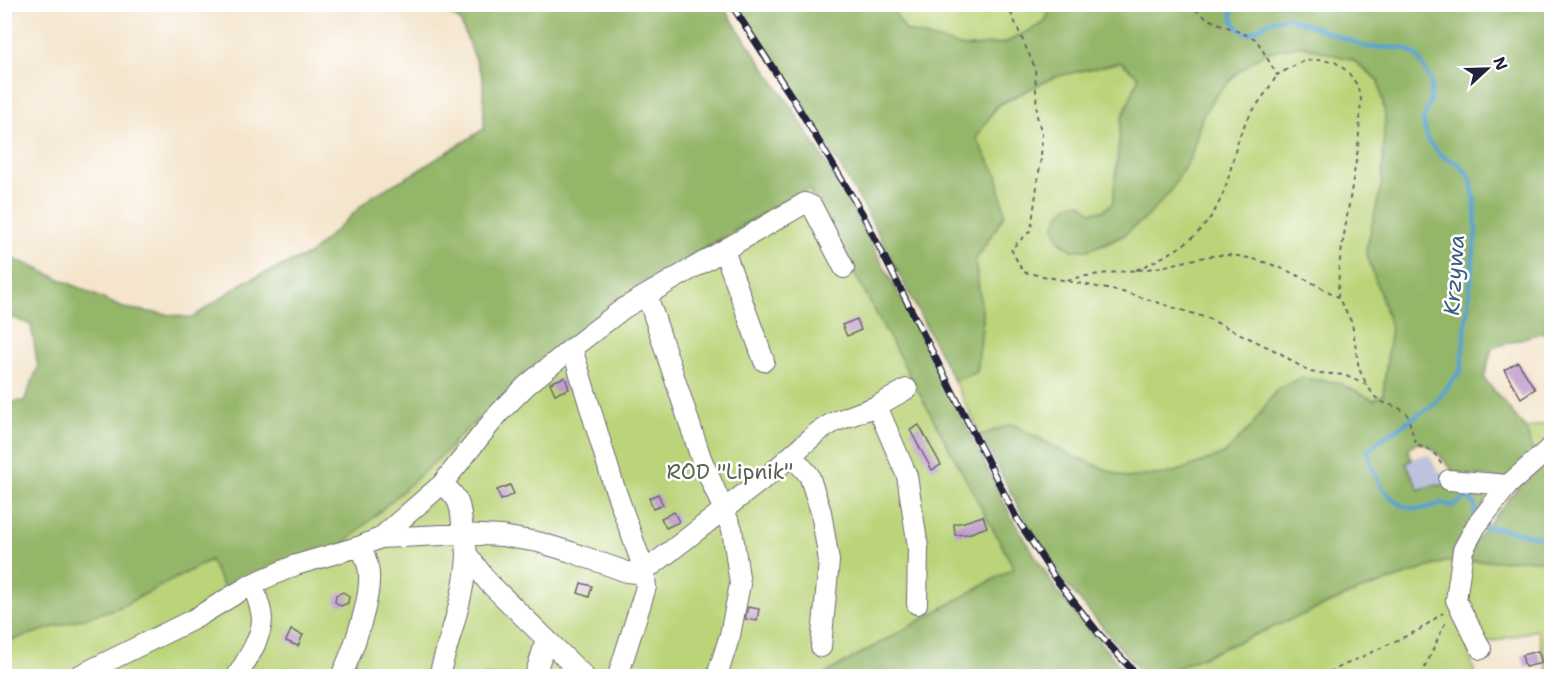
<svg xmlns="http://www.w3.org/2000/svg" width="1556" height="681" font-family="'Shantell Sans',sans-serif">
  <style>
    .industrial { fill: #bfc2dd }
    .green { fill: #bbd479; stroke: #6e7b5a; stroke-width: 1.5 }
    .forest { fill: #94b669; stroke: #5b6c52; stroke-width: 1.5 }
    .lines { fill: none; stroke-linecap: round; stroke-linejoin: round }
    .stream { stroke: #57a2cf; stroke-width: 4.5 }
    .building { fill: #c19ccc }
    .minor-casing { stroke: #6c666e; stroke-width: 22 }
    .path { stroke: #6c666e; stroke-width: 2; stroke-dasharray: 4.5 4.5; stroke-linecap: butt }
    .minor { stroke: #fff; stroke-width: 20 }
    .rail-casing { stroke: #22223b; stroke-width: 7 }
    .rail { stroke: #fff; stroke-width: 4.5; stroke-dasharray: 14; stroke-linecap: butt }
    .labels { text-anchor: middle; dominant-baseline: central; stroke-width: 5; stroke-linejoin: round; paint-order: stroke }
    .park-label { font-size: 21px; fill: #586051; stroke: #fff }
    .water-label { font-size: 22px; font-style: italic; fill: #3a5c7e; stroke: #fff }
  </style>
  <rect width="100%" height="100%" fill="#fff"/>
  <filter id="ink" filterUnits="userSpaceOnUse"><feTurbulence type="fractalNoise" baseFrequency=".0167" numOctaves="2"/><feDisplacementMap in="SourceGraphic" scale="12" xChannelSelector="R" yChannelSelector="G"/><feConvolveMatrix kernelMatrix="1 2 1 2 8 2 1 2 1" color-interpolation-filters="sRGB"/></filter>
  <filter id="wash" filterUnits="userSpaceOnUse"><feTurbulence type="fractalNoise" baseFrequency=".008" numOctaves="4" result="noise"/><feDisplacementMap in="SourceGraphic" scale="24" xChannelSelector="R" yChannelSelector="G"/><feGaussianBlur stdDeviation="1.35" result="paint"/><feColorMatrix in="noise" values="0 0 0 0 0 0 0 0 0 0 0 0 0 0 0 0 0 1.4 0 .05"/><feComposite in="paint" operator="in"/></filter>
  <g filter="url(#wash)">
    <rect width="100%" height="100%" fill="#f4e5cc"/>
    <path class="industrial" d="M1429,454L1437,470L1446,475L1445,485L1420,490L1406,462L1420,456Z"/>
    <path class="green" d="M890,5H1053L1044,23L1005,43L964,47L905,31Z
      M1300,45L1353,60L1379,81L1385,115L1382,183L1366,251L1391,327L1383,395L1374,400L1356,391L1277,389L1251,427L1224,454L1172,473L1127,478L1068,454L1012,424L981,435L954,381L977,372L983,319L975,261L1005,214L997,175L976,138L997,106L1054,77L1121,62L1139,77L1121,121L1113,203L1102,211L1090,212L1081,203L1054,226L1059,241L1072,250L1107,244L1122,236L1148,216L1191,156L1202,117L1213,99L1236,74L1264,53Z
      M809,189L1014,568L821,676H5V642L120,607L211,560L225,589L340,547L450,448L453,442L499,400L646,279L652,282L681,261L688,259L793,195Z
      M1551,422V442L1534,457L1526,429Z
      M1551,560V676H1549L1537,630L1482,644L1462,588L1464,561Z
      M1444,562H1456L1475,645L1468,647L1475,676H1144L1174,669L1356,592Z"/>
    <path class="forest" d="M721,4L793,110L841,187L917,328L1013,520L1057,591L1128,676H821L1014,568L809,189L792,195L688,259L681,261L651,282L646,279L499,400L453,442L450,448L340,547L225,590L210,560L120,607L5,642V403L24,401L38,367L31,325L5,314V257L27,264L123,308L192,318L244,282L310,254L372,196L416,172L484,129L483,78L460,21L437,5Z
      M736,5H890L906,31L964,47L1005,43L1044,23L1053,5H1551V339L1543,332L1492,348L1484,378L1526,429L1534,457L1507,479L1455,473C1444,462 1426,431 1409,448V454L1412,460L1406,463L1419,490C1440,480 1462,488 1484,492L1487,499L1456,562H1444L1356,592L1174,669L1144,676L1061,578L1022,514L981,435L1012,424L1068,454L1127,478L1172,473L1224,454L1251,427L1277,389L1301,378L1336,382L1374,400L1383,395L1391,327L1366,251L1382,183L1385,115L1379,81L1353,60L1300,45L1264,53L1236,74L1213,99L1202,117L1191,156L1170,192L1148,216L1122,236L1088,250H1072L1059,240L1054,226C1060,213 1064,202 1081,203L1091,212L1102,211L1113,203L1121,121L1139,77L1121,62L1054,77L997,105L976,138L997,175L1005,214L975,261L983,319L977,372L954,381L866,210L801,101Z
      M1536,465L1551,467V560L1464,561L1467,551Z"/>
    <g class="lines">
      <path class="stream" d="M1231,4C1232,22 1233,27 1249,34L1270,21L1288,17L1367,47L1405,48L1418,57L1431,80V99L1423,121L1428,141L1442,156L1459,164L1470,177L1475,200L1476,229L1461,370L1433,405L1383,438L1367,451C1377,488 1399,523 1441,503L1453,506L1465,498L1472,500L1475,506V515
        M1481,527L1503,529L1552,540"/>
    </g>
    <g id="blocks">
      <path class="building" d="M857,319L861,330L847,336L842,325Z
        M1518,362L1535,389L1521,398L1504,370Z
        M565,377L569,389L555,394L550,383Z
        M919,425L941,465L932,470L910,430Z
        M510,485L514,494L501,500L497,490Z
        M658,494L663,505L653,509L649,498Z
        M674,512L679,522L666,528L661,518Z
        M983,516L987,527L968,534L955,535L954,524L964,522Z
        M581,583L592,586L589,597L578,593Z
        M343,592L349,596L348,603L341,606L335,602L336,595Z
        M748,607L759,609L757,621L745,619Z
        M291,630L303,635L298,646L286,641Z
        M1538,651L1542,663L1525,667L1522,655Z"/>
    </g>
  </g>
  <g filter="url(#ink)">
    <use href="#blocks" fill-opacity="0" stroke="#6c666e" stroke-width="1.5"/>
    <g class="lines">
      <defs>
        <path id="minor" d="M724,250L764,361
          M647,295L701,458L732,529L740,584L730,635L717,676
          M572,348L613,483L644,570L646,587L618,676
          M877,406L907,476L918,547L917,604
          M792,456L809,475L821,512L829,561L821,647
          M1449,480L1508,485
          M380,538L442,484L499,413L527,385L572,348L624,308L805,203L812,206L844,268
          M467,554L488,582L584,676
          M1481,649L1456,600L1463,550L1476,526L1508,485L1552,446
          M78,676L194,619L252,584L296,565L361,546L380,538L463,534L502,536L538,542L571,552L627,572L637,573L654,564L776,469L818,432L834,422L877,406L907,389
          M237,676C246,661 261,639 262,620C262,608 256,595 252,584
          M341,676C353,652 371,600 369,573C368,563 364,555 361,546
          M439,676C449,637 465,596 467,555C467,547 464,540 463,533C460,509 463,500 442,484
          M535,676L546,640"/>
      </defs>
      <use href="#minor" class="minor-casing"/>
      <path class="path" d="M1007,4L1035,68L1037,116L1042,134L1041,158L1031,230L1011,249L1023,272L1127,293L1207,318L1280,353L1309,372L1344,375L1367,385L1375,397L1382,402L1399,408L1407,414L1416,445L1433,451L1442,465
        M1188,4L1208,19L1256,39L1277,75L1303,61L1318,60L1335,62L1348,72L1357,85L1361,99L1358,149L1339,266L1338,297L1352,323L1359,369L1367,385
        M1136,270C1184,248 1212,232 1228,179C1233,162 1236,142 1244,126C1253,108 1267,93 1277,75
        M1067,280C1095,273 1125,272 1154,268C1176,265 1199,256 1222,255C1262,255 1303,277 1338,297
        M1321,676L1419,630L1443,613
        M1421,676L1447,619"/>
      <use href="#minor" class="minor"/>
      <defs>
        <path id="rail" d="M731,4L795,102L862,213L1016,517L1055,578L1099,634L1138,676"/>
      </defs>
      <use href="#rail" class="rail-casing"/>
      <use href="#rail" class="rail"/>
    </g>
  </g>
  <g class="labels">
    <g class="park-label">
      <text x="730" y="472">ROD "Lipnik"</text>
    </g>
    <g class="water-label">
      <text transform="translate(1454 275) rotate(-86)">Krzywa</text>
    </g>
  </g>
  <rect width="1556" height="681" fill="none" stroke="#fff" stroke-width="24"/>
  <g transform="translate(1487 69) rotate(68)" stroke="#ffffff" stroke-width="4.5" paint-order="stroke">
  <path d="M0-4.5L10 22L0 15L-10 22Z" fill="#22223b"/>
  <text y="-9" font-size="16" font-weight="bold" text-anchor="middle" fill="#22223b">N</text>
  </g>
</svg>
